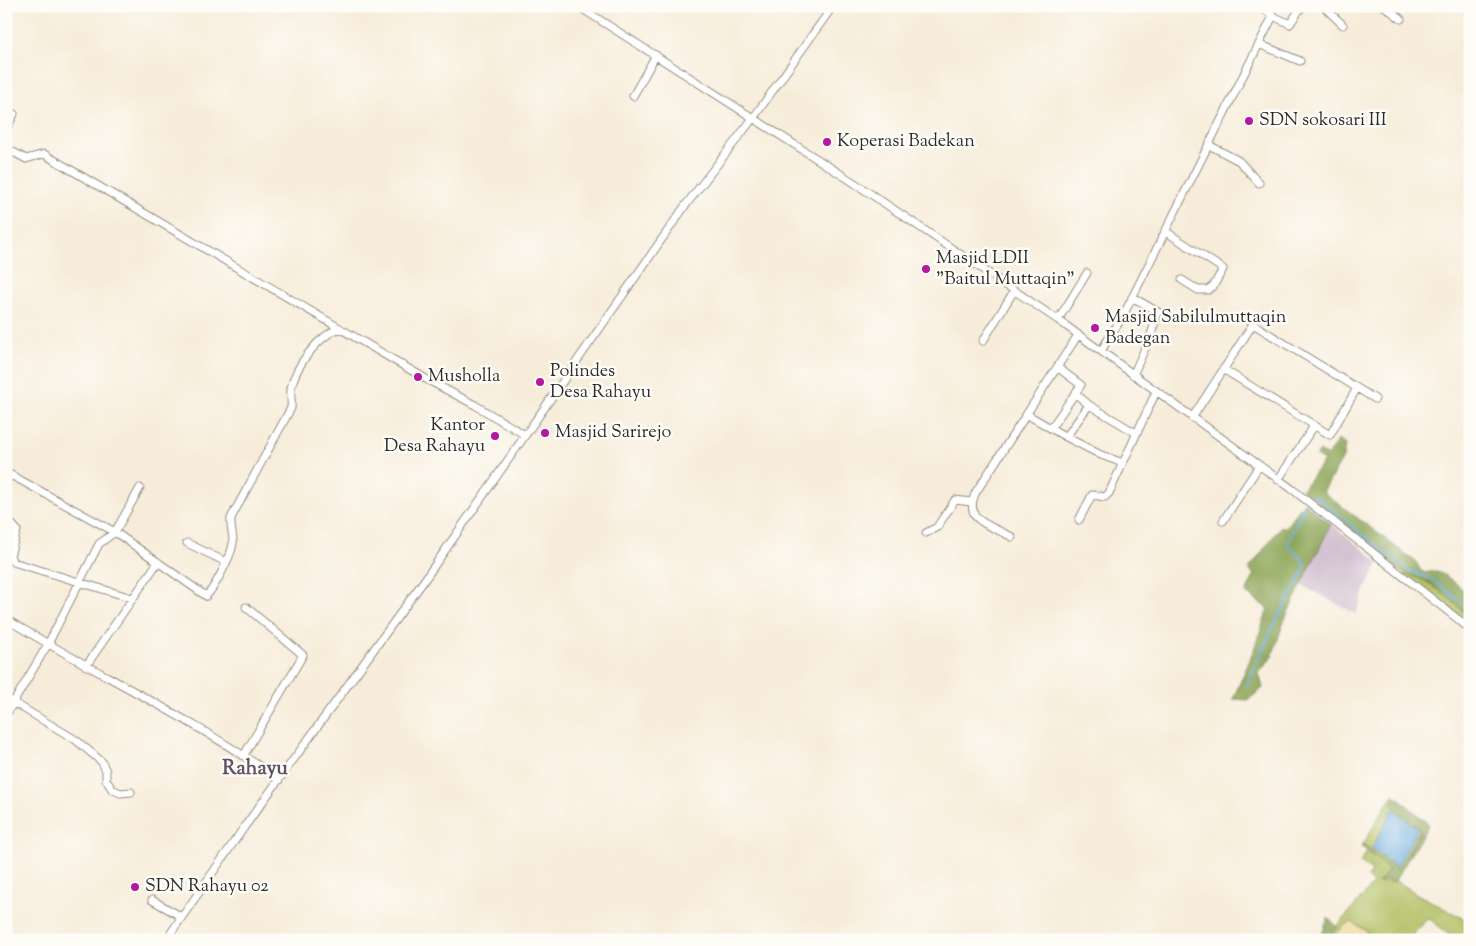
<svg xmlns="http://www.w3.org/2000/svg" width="1476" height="946" font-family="'Sorts Mill Goudy',serif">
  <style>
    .industrial { fill: #d0bdcd }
    .green { fill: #b0be60; stroke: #6e7446 }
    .forest { fill: #8ca556; stroke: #5c6840 }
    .sand { fill: #eeda9e; stroke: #8c8264 }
    .water { fill: #67aadc; stroke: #496a84 }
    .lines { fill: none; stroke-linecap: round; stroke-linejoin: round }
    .stream { stroke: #67aadc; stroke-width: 2 }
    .minor-casing { stroke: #918c82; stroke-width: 9 }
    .minor { stroke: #fff; stroke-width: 7 }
    .poi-dot { fill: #b5179e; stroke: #fdfcf7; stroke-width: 2 }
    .labels { text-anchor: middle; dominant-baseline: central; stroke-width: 5; stroke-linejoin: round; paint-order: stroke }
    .poi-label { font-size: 18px; fill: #2b2b2b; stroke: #fdfcf7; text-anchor: start }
    .quarter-label { font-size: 20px; font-weight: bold; fill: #625067; stroke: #fdfcf7 }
  </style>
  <rect width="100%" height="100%" fill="#fdfcf7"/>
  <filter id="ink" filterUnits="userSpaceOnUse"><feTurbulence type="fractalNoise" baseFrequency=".02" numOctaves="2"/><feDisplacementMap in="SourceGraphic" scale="10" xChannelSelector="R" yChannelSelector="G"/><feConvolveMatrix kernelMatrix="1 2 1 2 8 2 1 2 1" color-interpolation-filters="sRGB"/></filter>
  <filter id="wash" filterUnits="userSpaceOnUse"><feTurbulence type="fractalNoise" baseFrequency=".0096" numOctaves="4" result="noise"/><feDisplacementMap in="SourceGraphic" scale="20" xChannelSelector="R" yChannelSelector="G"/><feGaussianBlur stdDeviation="1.12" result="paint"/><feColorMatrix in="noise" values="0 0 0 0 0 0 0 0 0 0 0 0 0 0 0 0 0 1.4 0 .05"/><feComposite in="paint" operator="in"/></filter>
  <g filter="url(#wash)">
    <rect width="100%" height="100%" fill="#f7ecd9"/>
    <path class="industrial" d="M1331,524L1379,562L1365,590L1356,614L1301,585Z"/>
    <path class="green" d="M1401,572C1408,575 1416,576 1423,580C1437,587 1470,611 1470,626Z
      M1393,794L1396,796L1391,805L1421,829L1398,870L1363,844Z
      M1367,851L1389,870L1379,882H1394L1395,880L1417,894L1470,922V940H1455L1428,917L1408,940H1370C1369,928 1359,925 1349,923L1331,940H1326L1373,884L1367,878L1372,871L1360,863Z"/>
    <path class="forest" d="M1339,439L1345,445L1343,458L1323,492L1416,562L1421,571L1426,573C1441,566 1459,587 1470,596V620L1462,609L1430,583L1401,572L1300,492L1324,461L1316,456L1320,451L1327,456Z
      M1304,503L1331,524L1284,621L1272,657L1259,673L1263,688L1248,700L1233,699L1252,655L1268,609L1246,593L1254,576L1249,569L1281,526L1285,528Z
      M1396,796L1429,824L1394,882L1385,880L1378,883L1389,870L1362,847L1363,844L1398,870L1421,830L1391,804Z
      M1328,918L1338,927L1326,940H1320Z"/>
    <path class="sand" d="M1352,922L1367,932L1370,940H1331L1345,925Z"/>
    <path class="water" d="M1393,809L1418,829L1397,867L1372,848Z"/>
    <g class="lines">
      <path class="stream" d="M1308,498L1313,496L1317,497L1381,550L1411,571L1432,579L1470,609
        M1247,685L1272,629L1305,568C1305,557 1291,553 1288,542L1306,502"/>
    </g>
  </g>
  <g filter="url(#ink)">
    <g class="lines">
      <defs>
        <path id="minor" d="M578,6L853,182L1058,320L1292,489L1459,620L1470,630
          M1261,6L1273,16L1290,24L1302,6
          M1323,6L1343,25
          M1384,6L1401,19
          M1261,45L1300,61
          M633,96L656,55
          M6,130L14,114
          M1209,145L1239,161L1259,183
          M6,148L26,159L44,154L426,379L475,405L525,435
          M1165,231L1223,269L1214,285L1208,290H1198L1182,280
          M1132,297L1158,312L1151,335L1133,375
          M1058,320L1087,273
          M983,341L1014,291
          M1101,351L1123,316L1273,16
          M1223,369L1330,435L1357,388
          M1076,394L1089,405
          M1028,415L1066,437L1089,405L1136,433
          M1192,418L1253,324L1375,399
          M1051,428L1081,385L1057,367
          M1066,437L1101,455L1123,463
          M1278,480L1314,426
          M6,481L11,475L115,532L206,596C214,589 233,553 233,542C233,533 230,527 231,518L291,408C292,401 290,395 291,388C296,365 318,336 340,328
          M6,518L17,530L10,556L13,562L132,598
          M1079,520L1092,495L1105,497L1109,493L1156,392
          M1223,521L1259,466
          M926,533L937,527L955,500L972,502
          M1012,537C990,525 962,521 976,492L1078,335
          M187,543L226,562
          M6,619C96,674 193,718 279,780
          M86,666L158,562
          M6,698L76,740L102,762L106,771V780L112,789L120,793L131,792
          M6,715L48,644L99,544L115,532L140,488
          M244,755L303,655L246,607
          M152,900L182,917
          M166,940L245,826L423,582L685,206L754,117L833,6"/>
      </defs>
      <use href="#minor" class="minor-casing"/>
      <use href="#minor" class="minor"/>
    </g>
  </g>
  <g class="poi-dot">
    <circle cx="1249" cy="121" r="5"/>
    <circle cx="827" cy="142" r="5"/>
    <circle cx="926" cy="269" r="5"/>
    <circle cx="1095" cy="328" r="5"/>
    <circle cx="418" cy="377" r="5"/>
    <circle cx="540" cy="382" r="5"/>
    <circle cx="545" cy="433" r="5"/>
    <circle cx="495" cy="436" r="5"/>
    <circle cx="135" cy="887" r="5"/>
  </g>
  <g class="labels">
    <g class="poi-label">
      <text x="1259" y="121">SDN sokosari III</text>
      <text x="837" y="142">Koperasi Badekan</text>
      <text x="936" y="259">Masjid LDII<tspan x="936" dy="21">"Baitul Muttaqin"</tspan></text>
      <text x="1105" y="318">Masjid Sabilulmuttaqin<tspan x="1105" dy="21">Badegan</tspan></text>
      <text x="550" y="372">Polindes<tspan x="550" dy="21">Desa Rahayu</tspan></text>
      <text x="428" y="377">Musholla</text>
      <text x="485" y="426" text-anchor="end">Kantor<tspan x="485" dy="21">Desa Rahayu</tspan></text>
      <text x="555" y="433">Masjid Sarirejo</text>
      <text x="145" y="887">SDN Rahayu 02</text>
    </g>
    <g class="quarter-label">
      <text x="255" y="769">Rahayu</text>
    </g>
  </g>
  <rect width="1476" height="946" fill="none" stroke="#fdfcf7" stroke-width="25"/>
</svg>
